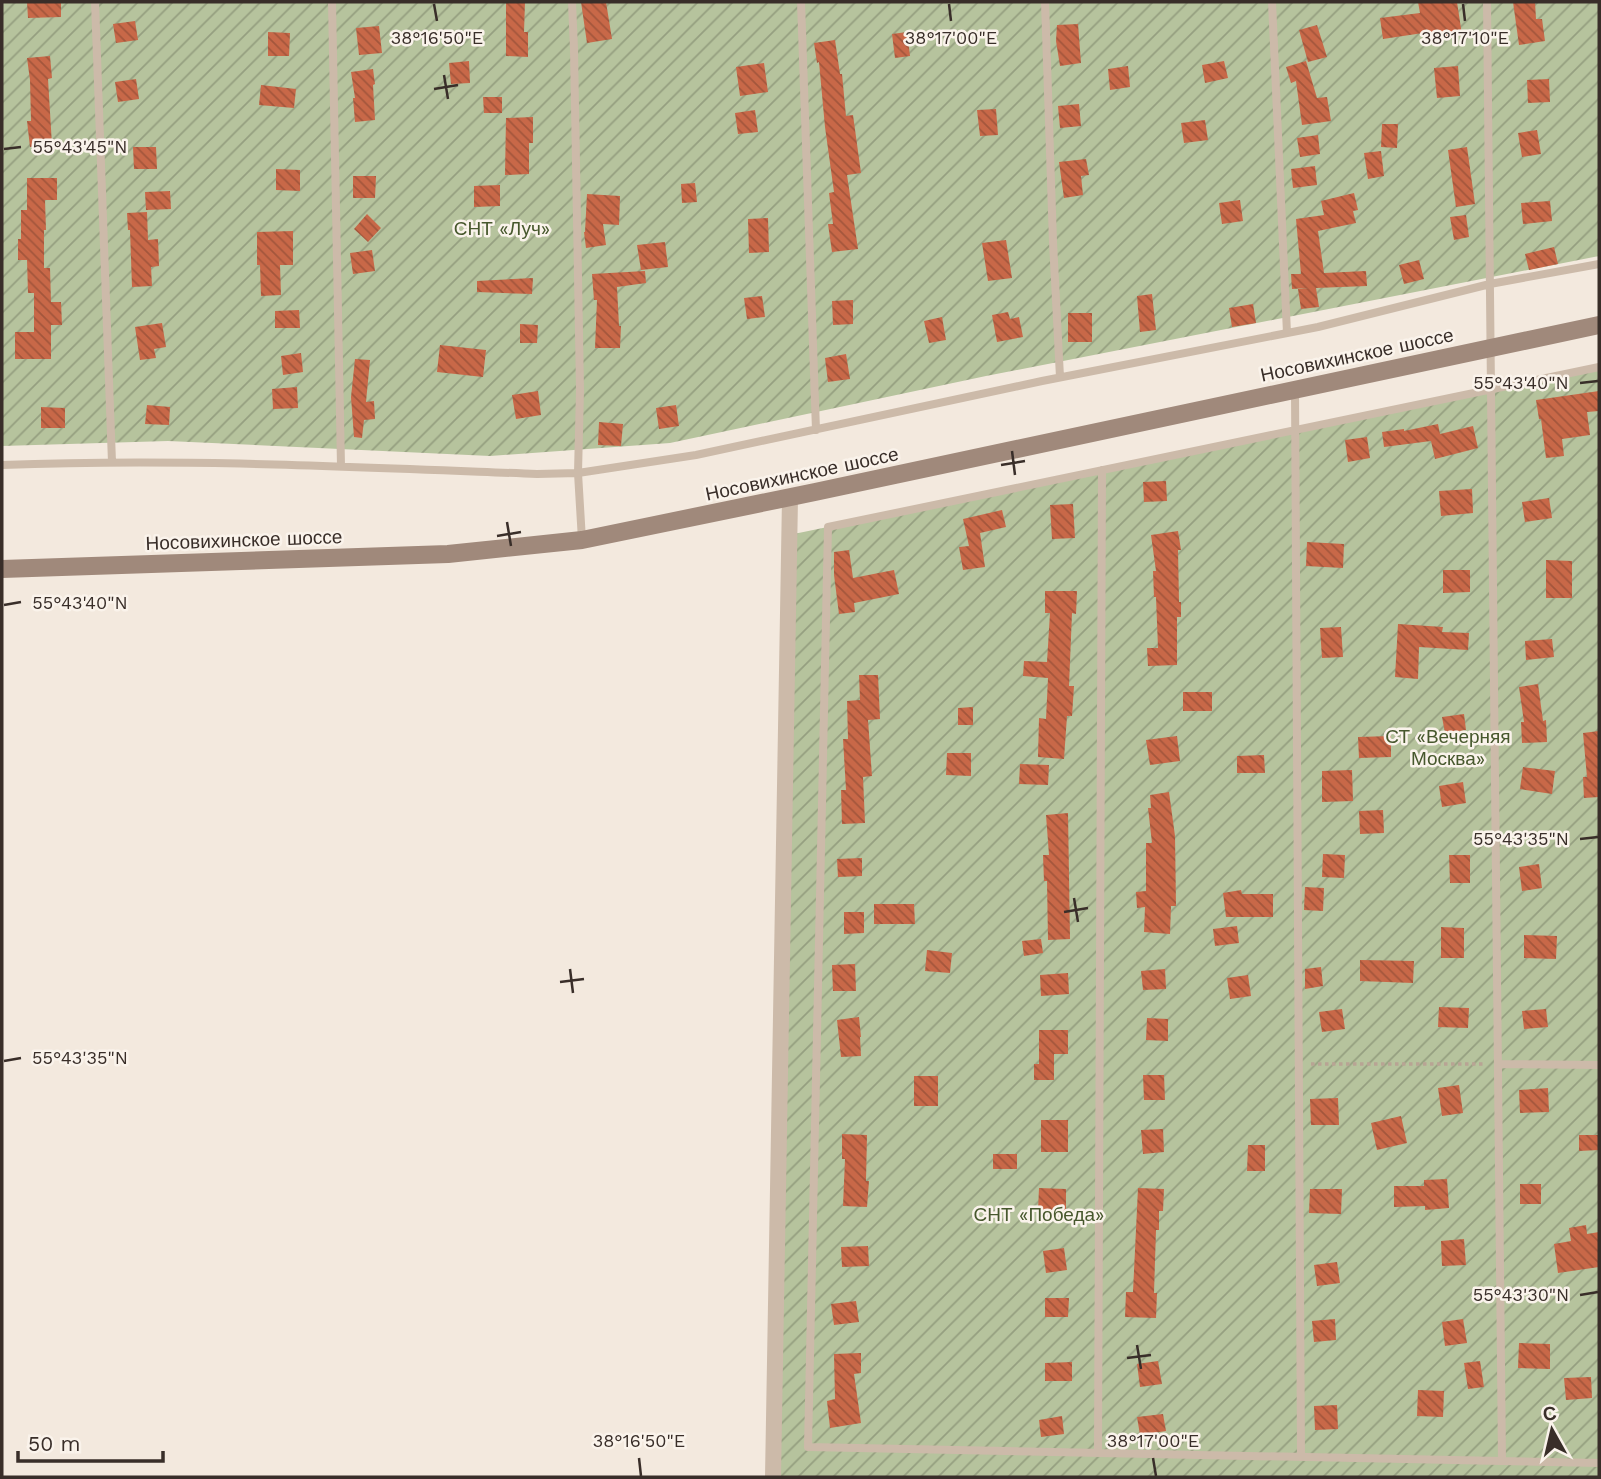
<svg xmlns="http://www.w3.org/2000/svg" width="1601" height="1479" font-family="'Work Sans',sans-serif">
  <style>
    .garden { fill: url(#garden-furrows) }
    .building { fill: url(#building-back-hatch) }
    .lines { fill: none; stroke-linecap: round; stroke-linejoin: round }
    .path { stroke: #b8a494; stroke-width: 3.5; stroke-dasharray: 3.5 3.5; stroke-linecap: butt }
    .service { stroke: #ccbaa9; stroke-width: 8 }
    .minor { stroke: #ccbaa9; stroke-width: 16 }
    .secondary { stroke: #a0897b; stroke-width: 18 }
    .ticks { fill: none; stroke: #392e29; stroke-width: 2.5 }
    .labels { text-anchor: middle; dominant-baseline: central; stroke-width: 5; stroke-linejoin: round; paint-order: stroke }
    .park-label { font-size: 19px; fill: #47582d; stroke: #faf3eb }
    .street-label { font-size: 19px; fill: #392e29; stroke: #faf3eb }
    .ticks-label { font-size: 18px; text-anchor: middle; fill: #392e29; stroke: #faf3eb; stroke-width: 5; stroke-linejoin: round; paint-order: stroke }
  </style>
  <defs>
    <pattern id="garden-furrows" width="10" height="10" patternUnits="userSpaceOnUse" patternTransform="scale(1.75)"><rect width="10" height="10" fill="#b6c39d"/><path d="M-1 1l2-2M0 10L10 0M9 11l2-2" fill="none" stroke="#959f80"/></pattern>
    <pattern id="building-back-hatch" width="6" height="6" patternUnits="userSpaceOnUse" patternTransform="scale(1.75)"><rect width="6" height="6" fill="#c86848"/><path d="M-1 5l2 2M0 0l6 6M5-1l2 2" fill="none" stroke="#a3563c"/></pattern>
  </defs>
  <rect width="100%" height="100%" fill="#f3e9de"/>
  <path class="garden" d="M2,2H1599V256L986,376L670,443L490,456L168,441L2,446Z
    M1599,367V1477H773L789,535Z"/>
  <path class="building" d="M27,2H61V17L28,18Z
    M506,2H525L524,32H528V57L506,56Z
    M581,2H606L612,39L587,43Z
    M1418,2H1457L1462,35L1424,41L1423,33L1383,39L1380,18L1420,13Z
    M1513,2H1535L1536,19H1542L1545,41L1519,45Z
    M135,21L138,40L116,43L113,24Z
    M1078,24L1081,63L1060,66L1056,41L1057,25Z
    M1317,25L1327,57L1308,62L1299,30Z
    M379,26L382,53L359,55L356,28Z
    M268,32L290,33L289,56H268Z
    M907,32L910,56L895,58L892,34Z
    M835,40L840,74H842L846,116L853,115L861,173L847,175L858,249L832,252L828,224H833L829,193L834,192L825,127L819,62L817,63L814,43Z
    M50,56L52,78L48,79L52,145L30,147L27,121H31L30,80L27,58Z
    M469,61L470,83L451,84L449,63Z
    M1224,61L1228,78L1205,83L1202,65Z
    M1306,61L1317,98L1327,97L1331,121L1302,125L1296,81L1291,83L1286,67Z
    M764,63L768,92L740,96L736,67Z
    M1128,66L1130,87L1110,90L1108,69Z
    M1458,66L1460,96L1437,98L1434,68Z
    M373,69L375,84L373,85L375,120L355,122L353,98H355L351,72Z
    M136,79L139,99L118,102L115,82Z
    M1549,79L1550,102L1528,103L1527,80Z
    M261,85L296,89L294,108L259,105Z
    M483,97H502V113H484Z
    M1079,104L1081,126L1060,128L1058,106Z
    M996,109L998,135L980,136L977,110Z
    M755,110L758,132L738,134L735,113Z
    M533,117V143H529V174L505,175L506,118Z
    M1205,120L1208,140L1184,143L1181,123Z
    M1382,124H1398L1397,148L1381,147Z
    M1537,130L1541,154L1522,157L1518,133Z
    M1318,135L1320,154L1300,157L1297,138Z
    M133,147H156L157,169H134Z
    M1467,147L1475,204L1456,207L1448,150Z
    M1381,151L1384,176L1368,179L1364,153Z
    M1086,159L1089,175L1081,176L1083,195L1064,198L1059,162Z
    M1315,166L1317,185L1293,188L1291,169Z
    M276,169L300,170V191L276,190Z
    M353,176H376L375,198H353Z
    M27,178H57V200H45L46,230H44V268H50L51,302H61L62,325H51V359H15V332H34V293H28L27,260H18V239H21V210H27Z
    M695,183L697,202L682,203L681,184Z
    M500,185V206L474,207V186Z
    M170,191L171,209L146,210L145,192Z
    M1354,193L1358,210L1353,211L1356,223L1318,231L1324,273L1366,271L1367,286L1316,288L1319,307L1301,309L1298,289L1308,288L1292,289L1291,274H1301L1296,219L1324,215L1321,201Z
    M587,194L620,196L619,225L603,224L606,245L586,248L584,232H585Z
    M1240,200L1243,221L1222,224L1219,203Z
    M1550,201L1552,221L1523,224L1521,203Z
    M147,212L148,240L158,239L159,266L151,267L152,286L132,287L130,230H128L127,213Z
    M367,214L381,228L368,242L354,229Z
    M1466,215L1469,237L1454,240L1450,217Z
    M768,218L769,252L749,253L748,219Z
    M293,231V265H280L281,295L261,296L260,265H257V232Z
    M1006,240L1012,278L988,281L982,243Z
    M665,242L668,267L641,270L637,245Z
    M1554,247L1558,264L1529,270L1525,254Z
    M372,250L375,271L353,274L350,253Z
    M1419,260L1424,279L1404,284L1399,265Z
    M645,271L646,283L617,287L619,326H621L620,348H595L597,300H594L592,274Z
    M533,278L532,294L477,292V281Z
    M1152,294L1156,330L1140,332L1137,296Z
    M762,296L765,317L747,319L744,298Z
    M853,300V324L833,325L832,301Z
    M1253,304L1256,323L1232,327L1229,308Z
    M299,310L300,328H275V311Z
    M1008,312L1010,319L1019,317L1023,337L997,342L992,315Z
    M1068,313H1092V342H1068Z
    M942,317L946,340L929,343L924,321Z
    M162,323L166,347L154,349L156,358L140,360L135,327Z
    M520,324L538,325L537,343H520Z
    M440,345L486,350L483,377L437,372Z
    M301,353L303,372L283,375L281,356Z
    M846,354L850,379L828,382L825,358Z
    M355,359L370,360L366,402L374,401L375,419L364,420L362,438L354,437L351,397Z
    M297,387L298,408L273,409L272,389Z
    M538,391L541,415L516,419L512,395Z
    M1599,391V411L1587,412L1590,435L1562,439L1564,456L1546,458L1541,419H1539L1536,400Z
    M147,405L170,407L169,425L145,424Z
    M676,405L679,426L659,429L656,408Z
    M41,407L65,408V428H41Z
    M599,422L623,424L621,446L598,445Z
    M1438,424L1440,434L1473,426L1478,448L1435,459L1431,441L1384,447L1382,432L1404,429V431Z
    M1367,437L1370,458L1348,462L1345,440Z
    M1166,481L1167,501L1144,502L1143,482Z
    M1472,489L1473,513L1441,516L1439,491Z
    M1549,498L1552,518L1525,522L1522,502Z
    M1073,504L1075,538L1052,539L1050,505Z
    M1002,510L1006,527L980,533L985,567L963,570L959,547L969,546L963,519Z
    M1178,531L1181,550H1178L1179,602H1181V617H1177V665L1148,666L1147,648H1158L1156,597H1154L1153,571H1156L1151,535Z
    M1307,542L1344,544L1343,568L1306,566Z
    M849,550L853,578L894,570L899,594L854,603L855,612L839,614L834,575V552Z
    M1546,560L1572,561V598H1546Z
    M1443,570H1470V592L1443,593Z
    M1045,591H1077L1076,614L1072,613L1069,686H1074L1072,716H1067L1064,759L1038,757L1039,718L1046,719L1048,678L1023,676L1024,661L1047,662L1050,613H1045Z
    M1398,624L1443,627L1442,632L1469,633L1468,650L1419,647L1418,679L1395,677Z
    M1341,627L1343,657L1322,658L1320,628Z
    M1552,639L1554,657L1526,660L1525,641Z
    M859,675H878L880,719L868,720L872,776L863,777L865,823L842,824L841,790H846L843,739H848L847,701L860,700Z
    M1538,684L1543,721L1546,720L1547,742L1522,743L1521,722H1524L1519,687Z
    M1183,692H1212V711H1183Z
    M973,707V725H958V708Z
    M1464,714L1466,730L1445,733L1442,717Z
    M1599,731V797L1584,798L1583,777H1587L1583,733Z
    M1177,736L1180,761L1150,765L1146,740Z
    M1391,736V757L1359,758L1358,737Z
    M947,753H971V776L946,775Z
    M1264,755L1265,773H1237V756Z
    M1020,764L1049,765L1048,785L1019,784Z
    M1523,767L1555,771L1552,794L1520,789Z
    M1352,770L1353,801L1322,802V771Z
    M1463,782L1466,803L1442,807L1439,786Z
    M1169,792L1175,836L1176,906H1171L1170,934L1144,932L1145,907L1137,908L1136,892L1146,891V843H1152L1148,808H1151L1150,795Z
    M1383,810L1384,833L1360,834L1359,811Z
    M1068,813L1070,939L1048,940L1047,881H1044L1043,855H1049L1046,815Z
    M1323,854L1345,855L1344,878L1322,877Z
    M1449,855H1470V883H1450Z
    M862,858V876L838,877L837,859Z
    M1539,864L1542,888L1522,891L1519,867Z
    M1305,887L1324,888L1323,911L1304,910Z
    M1241,890L1242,894H1273V917H1226L1223,893Z
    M874,904H914L915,924H874Z
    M844,912H864V933L844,934Z
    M1237,926L1239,943L1215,946L1213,929Z
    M1441,927L1464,928V958H1441Z
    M1524,935L1557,936L1556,959L1524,958Z
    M1041,939L1043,953L1024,956L1022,941Z
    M927,950L952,953L950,973L925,971Z
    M1360,960L1414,961L1413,983L1360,981Z
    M855,964L856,991H833L832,965Z
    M1321,967L1323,986L1305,989V969Z
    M1165,969L1166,989L1143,990L1141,971Z
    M1068,973L1069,994L1041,996L1040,975Z
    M1248,975L1251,996L1230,999L1227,978Z
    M1439,1007L1469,1008L1468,1028L1438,1027Z
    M1342,1009L1345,1029L1322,1032L1319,1012Z
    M1546,1009L1548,1027L1524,1029L1522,1011Z
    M859,1017L861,1037H860L861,1056L841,1057L837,1020Z
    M1147,1018L1168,1019V1041L1146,1040Z
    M1039,1030H1068V1054H1054V1080H1034V1064H1039Z
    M1143,1075H1164L1165,1100H1144Z
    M914,1076H938V1106H914Z
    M1459,1085L1463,1113L1442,1116L1438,1088Z
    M1548,1088L1549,1112L1520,1113L1519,1090Z
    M1338,1098L1339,1125H1311L1310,1099Z
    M1401,1116L1407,1143L1377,1150L1371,1123Z
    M1041,1120H1068V1152H1041Z
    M1163,1129L1164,1152L1143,1154L1141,1130Z
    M842,1134L867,1135L866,1181H869L867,1207L843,1206L845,1159H842Z
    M1579,1135H1599V1150L1579,1151Z
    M1248,1145H1265V1171H1247Z
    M993,1154H1017V1169H993Z
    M1447,1179L1449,1208L1425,1210V1206L1394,1207V1186H1424V1180Z
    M1520,1184H1541V1204H1520Z
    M1039,1188L1066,1189V1212L1038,1211Z
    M1138,1188L1164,1189L1163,1211H1159V1230H1156L1154,1293H1157L1156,1318L1125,1317L1126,1292H1133Z
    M1310,1189H1342L1341,1214L1309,1213Z
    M1586,1225L1587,1234L1599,1232V1267L1558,1273L1554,1244L1571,1241L1569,1228Z
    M1464,1239L1466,1265L1442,1266L1441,1241Z
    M868,1246L869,1266L842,1267L841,1247Z
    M1064,1248L1067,1270L1046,1273L1043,1251Z
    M1337,1262L1340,1283L1317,1286L1314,1265Z
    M1045,1298H1069L1068,1317H1045Z
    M856,1301L859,1322L834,1325L831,1304Z
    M1335,1319L1336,1340L1314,1342L1312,1321Z
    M1463,1319L1467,1343L1445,1346L1442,1322Z
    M1519,1343L1550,1344V1369L1518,1368Z
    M861,1353V1373L854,1374L861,1423L830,1428L827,1401L835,1399L834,1354Z
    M1158,1361L1162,1384L1140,1387L1137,1364Z
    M1480,1361L1484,1387L1468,1389L1464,1363Z
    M1072,1362V1381H1045V1363Z
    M1591,1377L1592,1398L1566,1400L1564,1378Z
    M1418,1390L1444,1391L1443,1417L1417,1416Z
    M1337,1405L1338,1429L1315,1430L1314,1406Z
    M1163,1414L1166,1431L1140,1435L1137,1417Z
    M1062,1416L1064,1434L1041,1437L1039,1420Z"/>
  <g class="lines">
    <path class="path" d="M1311,1064H1485"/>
    <path class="service" d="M95,2L112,462
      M332,2L341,466
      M572,2L574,49L580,390L578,473L582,540
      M801,2L816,430
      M1045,2L1053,242L1060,377
      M1272,2L1287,333
      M1487,2L1502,1461
      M1599,367L828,527L808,1447L1599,1463
      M1295,390L1301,1457
      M2,465C180,458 359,467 537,474L578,473L696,455L1042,381L1318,327L1490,284L1599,264
      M1498,1064L1599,1065
      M1098,1453L1102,470"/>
    <path class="minor" d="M773,1477L790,498"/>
    <path class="secondary" d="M2,569L448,554L582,540L815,492L1599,325"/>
  </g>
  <path class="ticks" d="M434,4L437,21M949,4L951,21M1463,4L1465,21M444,75L448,99M434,89L458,85M4,149L21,147M1580,383L1598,381M1012,451L1015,475M1001,465L1025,461M507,522L511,546M497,536L521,532M4,605L21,602M1580,839L1598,837M1074,898L1078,922M1064,912L1088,908M570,969L573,993M560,982L584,979M4,1061L21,1058M1580,1295L1598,1292M1137,1345L1141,1369M1127,1358L1151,1355M639,1458L641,1476M1153,1458L1156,1476"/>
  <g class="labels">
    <g class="park-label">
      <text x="502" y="228">СНТ «Луч»</text>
      <text x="1448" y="736">СТ «Вечерняя<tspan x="1448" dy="22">Москва»</tspan></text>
      <text x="1039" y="1214">СНТ «Победа»</text>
    </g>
    <g class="street-label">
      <text transform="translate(1357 355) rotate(-12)">Носовихинское шоссе</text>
      <text transform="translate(802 474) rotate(-12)">Носовихинское шоссе</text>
      <text transform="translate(244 540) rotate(-2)">Носовихинское шоссе</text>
    </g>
  </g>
  <g class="ticks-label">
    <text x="437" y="44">38°16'50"E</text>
    <text x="951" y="44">38°17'00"E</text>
    <text x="1465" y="44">38°17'10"E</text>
    <text x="80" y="153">55°43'45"N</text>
    <text x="1521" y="389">55°43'40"N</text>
    <text x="80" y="609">55°43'40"N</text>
    <text x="1521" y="845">55°43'35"N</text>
    <text x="80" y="1064">55°43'35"N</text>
    <text x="1521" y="1301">55°43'30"N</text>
    <text x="639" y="1447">38°16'50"E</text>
    <text x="1153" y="1447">38°17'00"E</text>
  </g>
  <rect width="1601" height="1479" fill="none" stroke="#392e29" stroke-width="7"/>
  <g transform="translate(1552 1430) rotate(352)" stroke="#faf3eb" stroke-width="5" paint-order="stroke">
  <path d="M0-5L12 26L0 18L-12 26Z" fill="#392e29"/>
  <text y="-10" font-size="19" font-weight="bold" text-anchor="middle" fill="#392e29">С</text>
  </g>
  <path d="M18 1451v10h145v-10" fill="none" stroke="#392e29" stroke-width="3.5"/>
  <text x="28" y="1451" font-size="21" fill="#392e29" stroke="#faf3eb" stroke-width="5" paint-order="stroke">50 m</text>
</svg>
